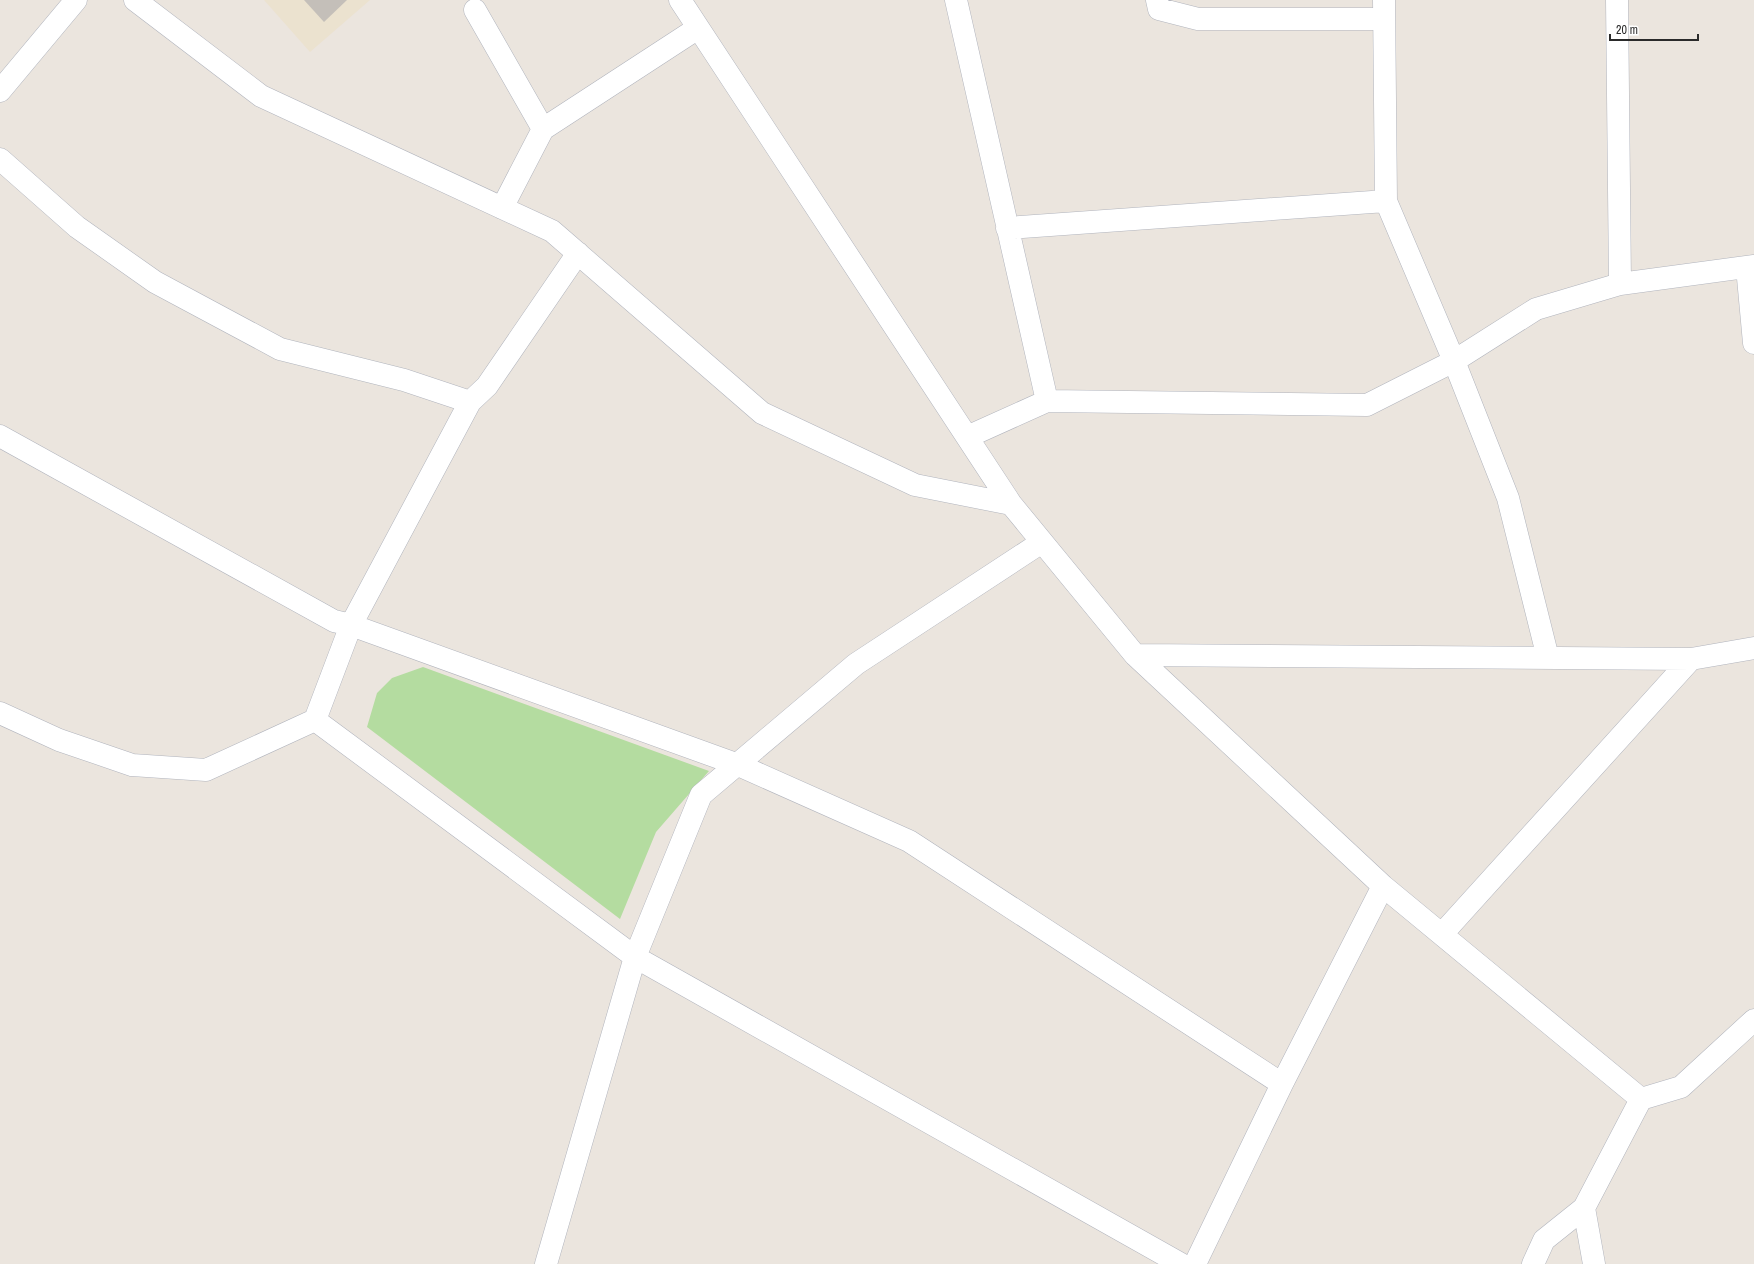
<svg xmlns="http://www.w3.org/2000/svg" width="1754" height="1264" font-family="'Archivo Narrow',sans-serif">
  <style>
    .education { fill: #ebe2cf }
    .green { fill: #b4dca0 }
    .building { fill: #c4bfb9 }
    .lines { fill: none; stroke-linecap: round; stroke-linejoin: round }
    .minor-casing { stroke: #b1b4bd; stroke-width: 23 }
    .minor { stroke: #fff; stroke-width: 22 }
  </style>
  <rect width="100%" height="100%" fill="#ebe5de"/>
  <path class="education" d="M264,0H370L310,52Z"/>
  <path class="green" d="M423,667L709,771L656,832L620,919L367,727L377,693L392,678Z"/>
  <path class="building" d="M304,0H347L324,22Z"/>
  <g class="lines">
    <defs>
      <path id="minor" d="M135,0L261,96L552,231L762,413L915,485L1011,504
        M680,0L1011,504L1135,655L1383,886L1641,1099
        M956,0L1047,401
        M1157,0L1159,9L1198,19H1384
        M1384,0L1386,201L1454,361L1508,498L1548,658
        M1617,0L1620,284
        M475,10L543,129
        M0,91L76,0
        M0,159L77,227L155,282L280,349L404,380L470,402L487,386L578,253
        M502,208L543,129L698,28
        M1007,228L1386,201
        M1747,267L1754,343
        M0,436L334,621L351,625L736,764L909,841L1282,1084
        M967,437L1047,401L1367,405L1454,361L1536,309L1620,284L1754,266
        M1042,542L856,664L701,795L635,957L1181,1264
        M1135,655L1691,659L1754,648
        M0,713L59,740L132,765L206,770L315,720L351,625L470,402
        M315,720L635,957L546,1264
        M1442,934L1691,659
        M1584,1208L1594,1264
        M1195,1264L1282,1084L1383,886
        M1533,1264L1544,1240L1584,1208L1641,1099L1681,1087L1754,1020"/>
    </defs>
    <use href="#minor" class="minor-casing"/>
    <use href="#minor" class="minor"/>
  </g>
  <path d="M1610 34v6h88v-6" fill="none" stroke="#2a2a2a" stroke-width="2"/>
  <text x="1616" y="34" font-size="12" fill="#2a2a2a" stroke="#ffffff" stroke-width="3" paint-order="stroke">20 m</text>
</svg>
